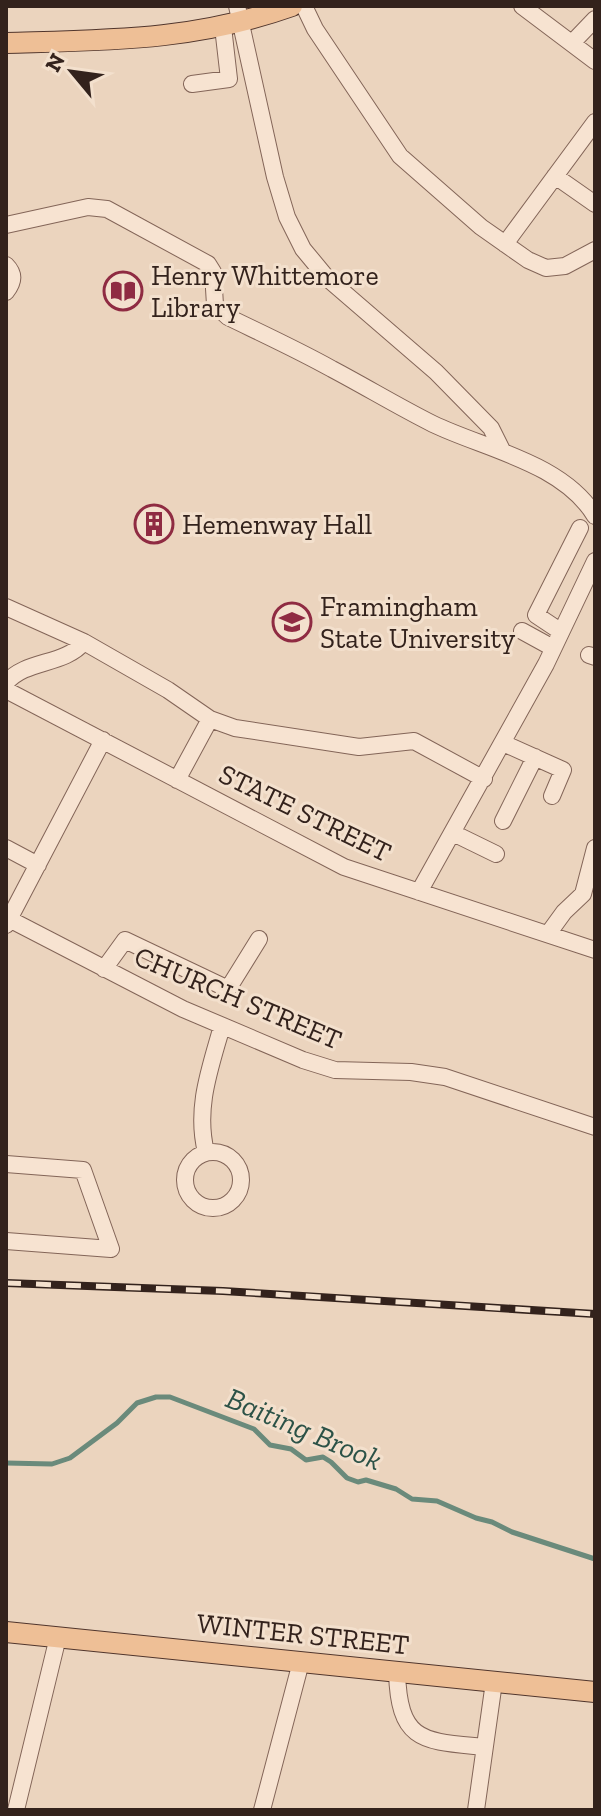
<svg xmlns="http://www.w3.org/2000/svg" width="601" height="1816" font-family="'Zilla Slab',serif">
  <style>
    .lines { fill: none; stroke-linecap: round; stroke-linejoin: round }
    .stream { stroke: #6a8a7b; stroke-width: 5 }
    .minor-casing { stroke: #836558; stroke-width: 18 }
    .major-casing { stroke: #50352c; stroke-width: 22 }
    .minor { stroke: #f7e3d1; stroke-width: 16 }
    .major { stroke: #eebf96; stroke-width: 20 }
    .rail-casing { stroke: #33221c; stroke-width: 8 }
    .rail { stroke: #f3e0cd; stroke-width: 5; stroke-dasharray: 15; stroke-linecap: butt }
    .labels { text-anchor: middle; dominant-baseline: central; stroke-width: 6; stroke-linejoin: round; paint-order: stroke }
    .poi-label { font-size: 28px; fill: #33221c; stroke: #f3e0cd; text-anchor: start }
    .street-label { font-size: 28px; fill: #33221c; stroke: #f3e0cd }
    .water-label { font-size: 30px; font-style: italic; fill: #2c5247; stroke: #f3e0cd }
  </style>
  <rect width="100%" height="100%" fill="#ebd4be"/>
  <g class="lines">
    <path class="stream" d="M6,1463L52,1464L70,1458L117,1423L137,1403L156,1397H170L254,1429L270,1445L291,1449L306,1460L323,1457L331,1462L347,1478L358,1482L366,1480L396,1489L412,1499L437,1501L476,1518L492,1522L512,1532L595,1559"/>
    <defs>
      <path id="minor" d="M237,6L275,177L287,217L303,249L327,278L436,372L491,428L502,450
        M304,6L315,29L400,156L481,227L528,260L546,268L565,266L595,250
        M522,6L595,61
        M572,43L595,19
        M192,84L229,79L223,27
        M555,176L595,204
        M6,225L88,207L107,209L208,264L213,272L215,305L228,317C263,334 298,350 332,369C366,387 399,407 433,424C485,449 563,463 595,516
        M505,244L595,122
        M6,265C15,274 14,282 6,292
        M6,607L84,642L168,690L210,719
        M522,631L553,648
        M560,631L536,615L580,528
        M589,655L595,657
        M6,683C26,659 64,666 84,642
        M6,690L344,867L595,950
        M503,743L563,770L552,796
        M177,780L210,719L235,728L359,747L414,741L484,779
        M503,821L535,757
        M453,833L496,854
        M6,848L38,865
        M419,892L546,664L595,561
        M9,919L183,1009L303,1060L335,1070L411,1072L445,1077L595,1127
        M6,925L103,740
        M548,934L564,912L583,894L595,848
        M104,969L125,940L228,989L259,939
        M185 1180a28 28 0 1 1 56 0a28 28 0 1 1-56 0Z
        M206,1152C195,1108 210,1069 222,1026
        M6,1164L83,1170L111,1249L6,1241
        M397,1672C399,1743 423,1741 484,1747
        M16,1810L58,1637
        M262,1810L301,1662
        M476,1810L494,1682"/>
      <path id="major" d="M6,43C109,40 193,41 292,6
        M6,1632L595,1692"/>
    </defs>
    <use href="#minor" class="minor-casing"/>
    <use href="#major" class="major-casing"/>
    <use href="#minor" class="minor"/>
    <use href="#major" class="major"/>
    <defs>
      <path id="rail" d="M6,1283L223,1291L595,1314"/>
    </defs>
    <use href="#rail" class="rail-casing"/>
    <use href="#rail" class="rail"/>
  </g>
  <defs>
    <symbol id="library-ring" viewBox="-11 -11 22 22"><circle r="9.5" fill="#f3e0cd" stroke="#8f2b42" stroke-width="1.5"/><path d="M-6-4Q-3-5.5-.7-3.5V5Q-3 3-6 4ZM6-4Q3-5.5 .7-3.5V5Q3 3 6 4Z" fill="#8f2b42"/></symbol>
    <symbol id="building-ring" viewBox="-11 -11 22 22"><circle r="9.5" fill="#f3e0cd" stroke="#8f2b42" stroke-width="1.5"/><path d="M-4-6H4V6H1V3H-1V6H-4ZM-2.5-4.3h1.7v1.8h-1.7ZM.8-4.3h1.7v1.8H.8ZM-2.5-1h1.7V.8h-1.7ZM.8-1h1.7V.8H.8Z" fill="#8f2b42"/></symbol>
    <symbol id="university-ring" viewBox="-11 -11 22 22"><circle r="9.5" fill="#f3e0cd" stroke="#8f2b42" stroke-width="1.5"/><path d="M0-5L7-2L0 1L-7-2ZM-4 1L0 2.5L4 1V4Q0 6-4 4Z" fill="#8f2b42"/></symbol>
  </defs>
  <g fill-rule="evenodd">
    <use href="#library-ring" x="101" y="269" width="44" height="44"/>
    <use href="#building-ring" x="132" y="502" width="44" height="44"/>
    <use href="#university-ring" x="270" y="600" width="44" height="44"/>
  </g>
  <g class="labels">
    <g class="poi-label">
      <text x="151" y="275">Henry Whittemore<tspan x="151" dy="32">Library</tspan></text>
      <text x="182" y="524">Hemenway Hall</text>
      <text x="320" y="606">Framingham<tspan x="320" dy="32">State University</tspan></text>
    </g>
    <g class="street-label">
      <text transform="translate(305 813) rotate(26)">STATE STREET</text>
      <text transform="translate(238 998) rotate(23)">CHURCH STREET</text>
      <text transform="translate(303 1634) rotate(6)">WINTER STREET</text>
    </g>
    <g class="water-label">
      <text transform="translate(304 1429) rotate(23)">Baiting Brook</text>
    </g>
  </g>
  <rect width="601" height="1816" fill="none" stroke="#33221c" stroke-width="16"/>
  <g transform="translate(72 72) rotate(299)" stroke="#f3e0cd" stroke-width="6" paint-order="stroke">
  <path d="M0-6L14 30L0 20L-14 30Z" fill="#33221c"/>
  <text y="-12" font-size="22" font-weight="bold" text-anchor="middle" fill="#33221c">N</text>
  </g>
</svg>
